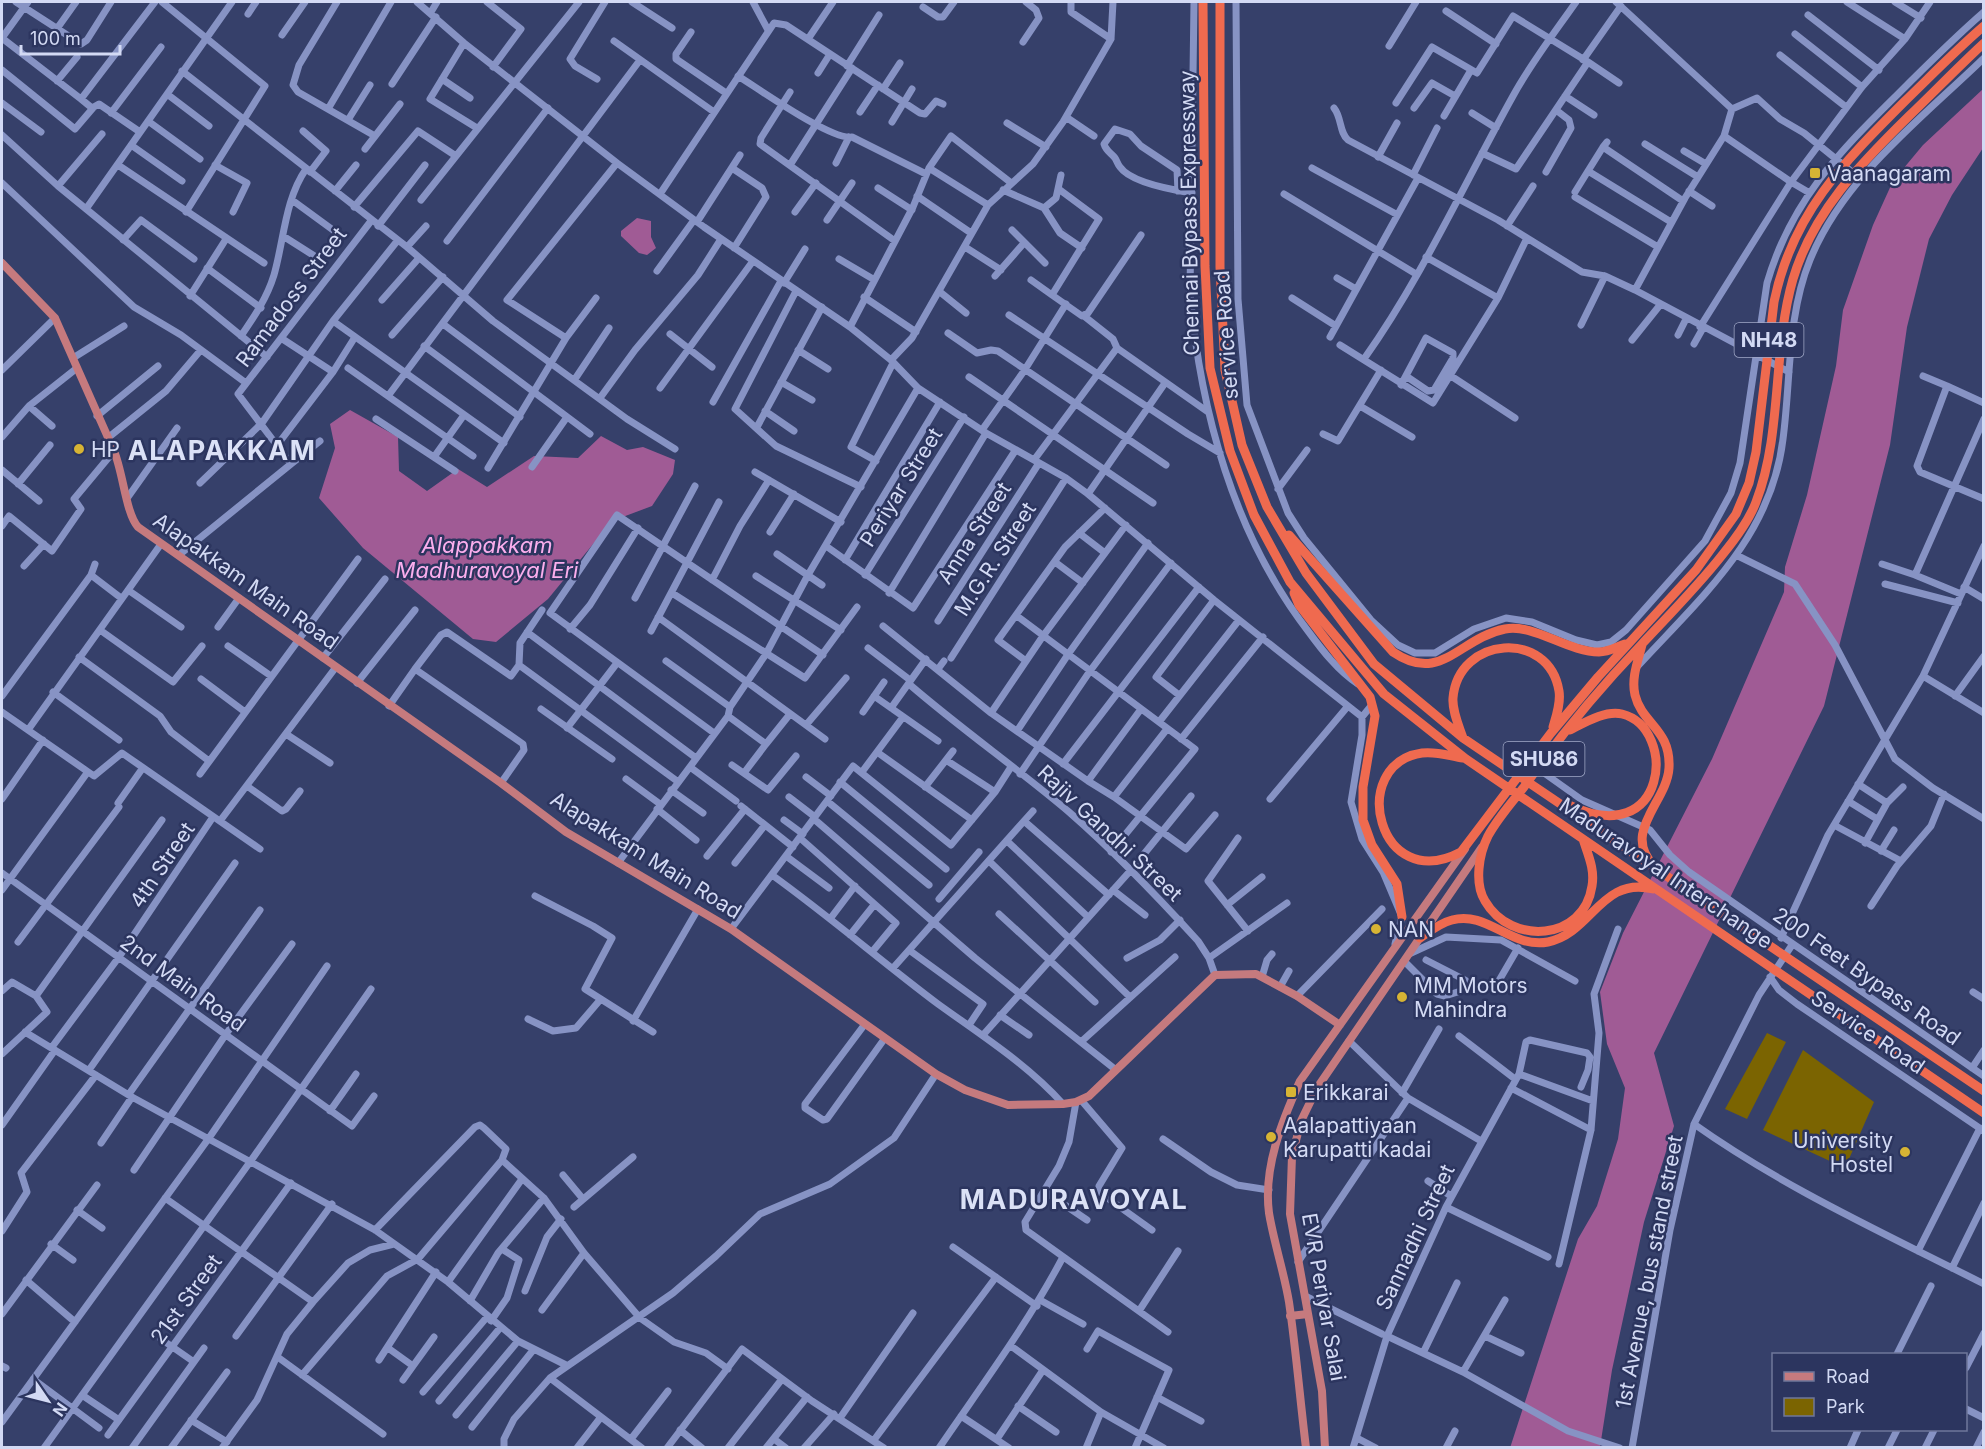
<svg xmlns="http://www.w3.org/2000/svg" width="1985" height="1449" font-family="Inter,sans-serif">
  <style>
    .green { fill: #7b6401 }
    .water { fill: #a05b95 }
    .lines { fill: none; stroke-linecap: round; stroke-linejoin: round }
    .minor { stroke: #8793c4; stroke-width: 7 }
    .major { stroke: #c57a7e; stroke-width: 8 }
    .highway { stroke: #ef6a4f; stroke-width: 9 }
    .poi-dot { fill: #d7b434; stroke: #2c355f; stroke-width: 2 }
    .labels { text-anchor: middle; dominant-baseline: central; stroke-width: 5; stroke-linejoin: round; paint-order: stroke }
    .shield { fill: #2c355f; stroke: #a1a8c7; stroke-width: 1.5 }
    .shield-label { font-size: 20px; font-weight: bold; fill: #d3daf4 }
    .poi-label { font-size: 21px; fill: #d3daf4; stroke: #2c355f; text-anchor: start }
    .street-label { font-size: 21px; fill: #d3daf4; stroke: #2c355f }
    .water-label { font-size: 22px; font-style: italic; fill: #fbaeed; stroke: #2c355f }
    .district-label { font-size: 27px; font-weight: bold; letter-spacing: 1.5px; fill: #dbe1f6; stroke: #2c355f }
  </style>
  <rect width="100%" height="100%" fill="#36406a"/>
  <path class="green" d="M1767,1033L1786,1042L1747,1119L1725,1109Z
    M1803,1050L1874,1102L1845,1168L1763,1130Z"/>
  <path class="water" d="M1983,89V148L1952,195L1929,239L1907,327L1890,445L1824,706L1654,1053L1674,1126L1644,1222L1612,1370L1600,1447L1510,1448L1578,1239L1597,1206L1618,1139L1625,1088L1607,1044L1600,992L1623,933L1712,759L1784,592L1785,567L1807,495L1836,366L1843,310L1873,225L1893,181L1923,145Z
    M637,218L651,221V237L656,248L647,255L639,253L621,236V231Z
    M350,410L398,437L399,471L427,491L458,469L487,487L534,456L578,458L601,436L627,450L643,447L675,460L673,474L652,506L612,521L548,599L496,642L473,639L363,548L319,498L335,448L330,424Z"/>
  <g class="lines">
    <path class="minor" d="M16,2L81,44L87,40L111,2
      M162,2L265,86L186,212
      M337,2L299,65L293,85L298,92L375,136
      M417,2L464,43L617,163L704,227L850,327L891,360L918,388L986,433L1066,478L1088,494L1214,600L1362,717
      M487,2L521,29L493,67
      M632,2L672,28
      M753,2L768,30
      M1071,2V12L1111,39
      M1194,2L1190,292C1200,411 1234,535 1308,631C1322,650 1338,671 1358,684
      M1236,2L1238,299L1247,405L1288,513L1304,538L1371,620L1398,645L1415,653H1435L1474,629L1506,618L1532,622L1576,640L1597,645L1611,642L1626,630L1705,541L1731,493L1740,463L1767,283C1791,201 1839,152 1898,94C1926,66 1954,38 1984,12
      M1616,2L1732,109L1757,98L1780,119L1804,133L1857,176
      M1847,2L1905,39
      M1895,2L1921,18
      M923,7L938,17H943L954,2
      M1446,11L1496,44
      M431,12L437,2
      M248,14L256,2
      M1808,15L1879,70
      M56,30L76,2
      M691,32L676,54V59L726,93
      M1795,34L1862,87
      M282,35L305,2
      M2,38L81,99L155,2
      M2,38L28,2
      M808,39L833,2
      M614,41L714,112
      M1023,42L1039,18L1036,10L1026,2
      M464,43L430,99L477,128
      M1389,46L1416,2
      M1780,55L1846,107
      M1583,60L1621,6
      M1588,62L1619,83
      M847,66L879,15
      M2,70L75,129L93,108
      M182,71L407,247L493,321L627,419L675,449
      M818,73L830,54
      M738,76C759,89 832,141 852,137L926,174
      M442,79L470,98
      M597,79L575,66L570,59L605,2
      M57,81L77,57
      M392,84L436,17
      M883,89L900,63
      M790,92L761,138L760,144L895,241
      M167,94L209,126
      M1565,96L1594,115
      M81,99L92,108L99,104L140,132
      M2,103L41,132
      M1396,103L1432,47L1477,73L1513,16L1588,62L1516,169L1482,153
      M1334,108C1342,118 1339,132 1348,140L1498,220L1582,272L1605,276L1635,290L1789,372
      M1414,108L1432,83L1455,96
      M328,109L391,2
      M860,112L878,85
      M111,113L161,47
      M1472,113L1496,128
      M1444,116L1471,70
      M1066,117L1094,136
      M348,120L370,85
      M148,121L200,159
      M892,122L912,89
      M1007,123L1046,147
      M303,131L326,151L310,172
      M2,135L58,186L267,357
      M1607,142L1603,147L1683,201
      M1645,144L1698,177
      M131,145L182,181
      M1603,147L1588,171L1671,222
      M365,149L400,104
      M1684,151L1706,164
      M1378,157L1397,123
      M836,163L849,137
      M118,165L264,263
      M215,165L247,183L233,212
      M790,165L852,68
      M732,168L762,188L766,197L734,248
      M929,168L988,205
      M1312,168L1396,214
      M1546,172L1571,128L1569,120L1556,110
      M1413,175L1437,128
      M2,183L134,307L181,335L246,383
      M58,186L102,134
      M878,188L912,210
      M1003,190L1044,208L1060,233L1082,248
      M1060,190L1099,219L1052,295L1082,316L1088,313L1141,235
      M335,191L356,165
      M1178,191L1177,170L1141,146L1130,134L1115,129L1104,144C1106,151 1111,153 1115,158C1117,161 1118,165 1120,167C1131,183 1173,190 1192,193
      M1689,191L1712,206
      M1575,192L1588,171
      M1808,192L1791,182L1862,87L1905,39L1930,2
      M660,194L774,23L786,25L920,113L925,114L936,101L943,104
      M1284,194L1416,274
      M917,196L971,233
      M1575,197L1658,247
      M292,200L333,230
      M421,200L579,2
      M354,207L418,131L456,156
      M1044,208L1056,198L1061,175
      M86,209L232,2
      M795,212L816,183
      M827,220L852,183
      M697,222L740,155
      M378,226L425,165
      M1507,226L1533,186
      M1012,230L1045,263
      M283,236L316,257
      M123,240L141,220L194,259
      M447,241L548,108
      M407,247L426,226
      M965,247L1001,270
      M1426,257L1498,298
      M839,259L873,279
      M207,268L261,308
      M657,271L694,220
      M995,276L1024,243
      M1337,278L1356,289
      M1031,280L1052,295
      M784,283L805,249
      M1635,290L1685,198L1724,136L1732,109
      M796,291L735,409L776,446L861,487
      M940,292L966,313
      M190,296L226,239
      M864,297L916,332
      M1292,298L1336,326
      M382,300L419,258
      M1009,315L1188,434L1220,453
      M1084,316L1113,339L1117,348L1208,412
      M333,321L504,443
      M443,324L590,434
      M1581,325L1605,276
      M850,327L913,207L929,168L951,136L1010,182
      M1700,327L1791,182L1724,136
      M948,333L977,353L991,350L998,351L1166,465
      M670,334L712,367
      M392,335L443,277
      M1678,335L1686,319
      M241,336C254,317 267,298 274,275C284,240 285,199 306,169
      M1330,337L1418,178
      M281,338L333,372
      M566,338L507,300L617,163
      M1632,340L1660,305
      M1694,344L1703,328
      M1340,345L1433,403L1498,298L1527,238
      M424,346L520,417
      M798,350L828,369
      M73,358L124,326
      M1364,359C1422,277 1464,184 1513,96C1531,63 1555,32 1576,2
      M891,360L912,338L988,205L1033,164L1063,122L1111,39L1113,2
      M348,368L473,456
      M2,370L55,318
      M1451,376L1515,418
      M1923,376L1947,386
      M969,377L1153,503
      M575,379L609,328
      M781,382L812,400
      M1401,385L1426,338L1453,353V358L1434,390L1428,391L1406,376
      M660,388L753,261
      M388,396L640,60
      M600,398L635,350L698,275L721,239
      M713,402L781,281
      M1984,403L1947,386L1917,466L1920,472L1984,499
      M29,406L52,426
      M1360,406L1412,437
      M765,411L794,431
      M97,416L158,366
      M376,419L455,471
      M757,427L822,307
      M982,430L1024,371L1066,304
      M1323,434L1338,441L1381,370
      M2,437L29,406L77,368
      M109,437L166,391L200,351
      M278,444L333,372L355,337
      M434,457L464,415
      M1034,460L1117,348
      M876,461L851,447L893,363
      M291,464L320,441
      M532,467L567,417
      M488,468L566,338L596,298
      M2,470L39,501
      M755,472L841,522
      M200,483L262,423L333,321L398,240
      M18,484L50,445
      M1278,489L1307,450
      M1088,494L1165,383
      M128,497L177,428
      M2,526L9,516L52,551L81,509L74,499L114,451
      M770,532L794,494
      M1079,533L1105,553
      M826,546L913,608L1015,451
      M777,554L822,585
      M179,555L291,464L238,394L371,221
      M1736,555L1795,584L1835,645L1895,759L1933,788L1984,819
      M845,560L940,402
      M1055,562L1083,583
      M1882,564L1915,575
      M24,566L44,544
      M91,575L95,564
      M865,575L964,417
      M756,576L841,630
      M712,580L740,526L769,480
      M1885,584L1958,603
      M1964,587L1984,599
      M128,590L181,627
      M672,593L805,678L857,607
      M889,593L986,433
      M1961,594L1915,575L1984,419
      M635,598L695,486
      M1017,616L1195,749L1111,852
      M658,617L825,739
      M938,621L1039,463
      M883,626L991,713L1088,781L1114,797L1186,849L1215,815
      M218,627L239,598
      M570,629L590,605L638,528
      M100,630L173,682L202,646
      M651,631L719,502
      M527,632L696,758
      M228,646L271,676
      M868,648L910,680
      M79,657L160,716L171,732L209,761
      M323,658L385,579
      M951,658L1066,478
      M666,661L730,707
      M1026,661L998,640L1065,547L1105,508
      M519,665L677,781
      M1637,667C1701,597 1771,538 1783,439C1791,379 1787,316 1810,260C1843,178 1922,118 1984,58
      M415,669L441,635L447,632L511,676L519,665L520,643L542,610
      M938,669L944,661
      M1923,676L1984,713
      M201,679L245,712
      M357,683L415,610
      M909,684C961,729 1017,768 1069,812C1115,852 1157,896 1198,941L1209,958L1215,975
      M53,692L119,740
      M1179,695L1156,677L1214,600
      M2,696L91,575L121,598
      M874,696L938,741
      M1955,696L1984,656
      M389,706L415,669L523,744L524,750L501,783
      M1371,706L1362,717V735L1351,802L1362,839L1383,872L1402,917L1395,944
      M891,708L926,659
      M541,709L612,759
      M2,712L94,776L122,753L260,849
      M863,712L884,682
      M991,713L1043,636L1126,525
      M728,716L766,744L744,773
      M1159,722L1239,620
      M806,725L846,678
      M567,728L617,663
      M28,730L161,544
      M1017,731L1069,653L1148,543
      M714,733L550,613L617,515L823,655
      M286,734L330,763
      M1181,739L1263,637
      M766,744L790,714
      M877,752L972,820
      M946,760L995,792
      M1063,764L1199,587
      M732,765L768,790L796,756
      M690,767L736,801
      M1537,768L1582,800L1650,830L1670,855L1689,872L1984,1076
      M862,772L903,717
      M200,774L358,559
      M1020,774L1090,671L1171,563
      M806,777L831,796
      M626,779L660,804
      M1088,781L1141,709
      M840,782L946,869
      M1858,784L1887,803
      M247,786L282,811L286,809L300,791
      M925,787L953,751
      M671,790L703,813
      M789,797L815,817
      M1114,797L1167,729
      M2,799L43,740
      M1270,799L1348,706
      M827,801L929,885
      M1848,801L1877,819
      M118,803L142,769
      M741,806L793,847
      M657,809L696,840
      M814,819L975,958L1116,1070
      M784,820L803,834
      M220,821L336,667
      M1024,821L1109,895
      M1834,825L1901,861
      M800,838L896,923L872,952
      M1238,838L1208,881L1248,931
      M1007,841L1088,917
      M1865,843L1887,803L1903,787
      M1881,851L1894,830
      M707,856L745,809
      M786,856L829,888
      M989,861L1130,997
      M618,863L728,716L730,707L766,654L808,575L918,388
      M735,863L765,825
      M2,873L352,1126L374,1096
      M772,875C829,916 882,962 938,1004C981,1035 1027,1064 1063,1104
      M2,890L87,773
      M1113,890L1145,915
      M535,896L593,926L612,938L585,989L653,1032
      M939,899L979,852
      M1227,905L1262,877
      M1871,906L1897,866L1931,826L1944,794
      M999,914L1095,1002
      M830,919L855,886
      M731,929L853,766L951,845L995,792L1011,767
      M850,935L874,905
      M1781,938L1828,835L1923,676L1984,546
      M18,942L119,807
      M909,950L983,1004L969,1025
      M1409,954L1446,937L1501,940L1575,981
      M1127,958L1160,940L1180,920
      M1209,958L1287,903
      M1404,961L1437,994L1445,996L1467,989L1469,984L1465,980L1426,960
      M893,968L1033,811
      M1262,977L1267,960L1272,954
      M1770,977L1779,990L1797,1004L1984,1131
      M1497,984L1518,948
      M1280,987L1289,971
      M2,991L12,982L36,996L47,1012L2,1054
      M1973,992L1984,999
      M36,996L162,820
      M1297,996L1382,909
      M1000,1015L1029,1035
      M528,1019L553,1031L576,1028L600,1000
      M633,1021L698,909
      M865,1024L805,1104V1108L823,1120L827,1119L885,1038
      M25,1032L132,1097L375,1230L448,1282L518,1341L566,1365
      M983,1035L1131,870L1191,796
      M1459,1036L1515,1079
      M1082,1041L1175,957
      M1349,1041L1408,1098L1481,1141
      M52,1047L119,957L213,817
      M1972,1068L1984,1050
      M89,1070L235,863
      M1519,1074L1593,1101
      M1511,1088L1591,1130
      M1402,1093L1439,1029
      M129,1094L260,910
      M1081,1100L1122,1148L1099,1186V1192L1152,1230
      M1076,1102L1069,1142L1059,1166L1025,1222L1026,1230L1168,1332
      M330,1111L356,1074
      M1694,1124C1784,1188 1886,1234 1984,1284
      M2,1125L55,1050
      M1163,1139L1211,1172L1237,1185L1269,1190
      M101,1143L132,1097
      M502,1160L544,1198L584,1253L640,1318L674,1342L706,1353L728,1369
      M134,1170L226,1034L292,944
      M563,1175L583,1199
      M1428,1181L1451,1196
      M1044,1191L1087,1220
      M165,1198L313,1302
      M574,1207L633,1157
      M1446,1207L1548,1257
      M77,1210L102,1228
      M2,1231L27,1192L21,1173L96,1075
      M51,1244L73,1260
      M953,1247L1037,1306
      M1918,1251L1980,1128
      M1298,1262L1408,1098
      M1559,1264L1591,1130L1599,1033L1594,994L1618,929
      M1952,1268L1984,1203
      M26,1280L75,1322
      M448,1282L522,1179
      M525,1291L547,1237L561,1219
      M1305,1296L1382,1334
      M1040,1300L1083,1324
      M470,1301L498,1253L544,1198
      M542,1310L584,1253
      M1139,1311L1178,1251
      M2,1314L97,1185
      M491,1321L507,1298L519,1260L502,1249
      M236,1336L332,1204
      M1387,1336L1463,1372L1568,1431L1620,1448
      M1485,1336L1521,1353
      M161,1339L194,1362
      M1011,1346L1101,1412L1164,1448
      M388,1348L413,1366L434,1337
      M1087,1349L1098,1331L1169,1370L1135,1448
      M1423,1353L1457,1283
      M1897,1354L1931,1286
      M279,1358L383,1434
      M379,1360L436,1272
      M2,1366L6,1368
      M1966,1368L1984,1333
      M1463,1372L1505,1300
      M302,1375L387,1276L418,1259L502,1160L506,1149L484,1128L480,1125L475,1127L375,1230
      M550,1378L642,1448
      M33,1379L99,1428
      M403,1380L413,1366
      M423,1392L487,1317
      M82,1395L119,1420
      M1157,1397L1201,1421
      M439,1401L500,1328
      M1018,1406L1056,1432
      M1966,1409L1984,1418
      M456,1415L518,1341
      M961,1416L1009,1448
      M840,1418L913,1313
      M191,1420L227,1442
      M2,1422L209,1138L327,966
      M472,1427L534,1349
      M680,1430L702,1448
      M108,1435L291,1183
      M1357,1438L1376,1448
      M631,1439L668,1391
      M774,1439L786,1448
      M997,1439L1043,1370
      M874,1440L996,1277
      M44,1448L250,1162L371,989
      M132,1448L204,1348
      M171,1448L227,1372
      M222,1448L257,1400L287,1334L313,1302L348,1263L370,1250L394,1244
      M504,1448V1439L514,1419L550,1378L673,1293L716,1256L760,1214L830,1184L894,1138L936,1074
      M577,1448L601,1417
      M667,1448L742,1349L812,1401L884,1448
      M728,1448L782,1379
      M766,1448L807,1397
      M804,1448L834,1414
      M939,1448C982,1385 1027,1325 1063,1257
      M1086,1448L1101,1412
      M1353,1448L1387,1336L1446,1207L1519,1074L1526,1042L1530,1040L1587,1053L1590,1057L1588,1070L1581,1087
      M1446,1448L1455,1431
      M1632,1448L1670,1230L1694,1124L1759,995L1792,945
      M1850,1448L1858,1430
      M1888,1448L1897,1430
      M1925,1448L1934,1430
      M1976,1448L1984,1432"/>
    <path class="major" d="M2,263L55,318L114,451C123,472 126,514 138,527L501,783L566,832L731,929L936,1074L965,1090L1008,1105L1063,1104L1076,1102L1089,1096L1215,975L1256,974L1297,996L1340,1025
      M1290,1316L1308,1314
      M1306,1448C1300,1399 1296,1350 1289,1302C1284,1272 1274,1243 1269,1213C1263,1168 1282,1121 1300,1081L1465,849
      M1325,1448L1322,1391L1290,1214L1292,1156L1301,1121L1317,1088L1482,847"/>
    <path class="highway" d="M1203,2L1205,266L1210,368L1230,451L1254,515L1290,582L1384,694L1466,759L1984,1113
      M1220,2V267L1225,370L1242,445L1267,507L1306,573L1374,664L1463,738L1984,1091
      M1289,535L1393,652C1441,685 1459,638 1505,629C1533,623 1568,652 1599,652C1609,652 1616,647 1625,644
      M1294,593L1299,605L1370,697L1375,716L1363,787V820L1372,845L1397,884L1402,917
      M1642,645C1638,661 1631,678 1635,695C1642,724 1671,729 1669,768C1667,802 1621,832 1654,866
      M1463,738C1459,726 1452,711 1453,698C1458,636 1549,629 1559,691C1561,703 1556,717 1553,727
      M1463,758C1450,756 1436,751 1422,753C1347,764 1378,896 1461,852L1551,733L1598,677L1696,570L1736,514L1749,483L1756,452L1774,302C1792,214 1843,163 1904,102C1931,76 1956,50 1984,26
      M1569,805C1668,852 1678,728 1622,714C1605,710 1584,723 1570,730
      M1583,839C1588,855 1595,869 1592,886C1584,941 1511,946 1485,901C1474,883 1479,854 1488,836C1497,819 1512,802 1524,787C1559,737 1599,689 1641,645C1669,615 1698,586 1723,554C1736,538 1749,521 1756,502C1783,432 1772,351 1793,279C1813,212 1860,164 1909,116C1934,92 1958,67 1984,43
      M1420,938C1430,931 1440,923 1452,920C1487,910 1511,949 1548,942C1592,933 1601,876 1653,889"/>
  </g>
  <g class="poi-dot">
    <rect x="1809" y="167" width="12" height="12" rx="3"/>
    <circle cx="79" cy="449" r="6"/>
    <circle cx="1376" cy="929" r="6"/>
    <circle cx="1402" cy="997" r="6"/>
    <rect x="1285" y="1086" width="12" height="12" rx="3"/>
    <circle cx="1271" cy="1137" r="6"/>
    <circle cx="1905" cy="1152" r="6"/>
  </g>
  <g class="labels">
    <g class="shield">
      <rect x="1734.5" y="323" width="69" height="34" rx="4.5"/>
      <rect x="1503.5" y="742" width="81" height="34" rx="4.5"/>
    </g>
    <g class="shield-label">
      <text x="1769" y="340">NH48</text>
      <text x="1544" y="759">SHU86</text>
    </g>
    <g class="poi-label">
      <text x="1827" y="173">Vaanagaram</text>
      <text x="91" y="449">HP</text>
      <text x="1388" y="929">NAN</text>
      <text x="1414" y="985">MM Motors<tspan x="1414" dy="24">Mahindra</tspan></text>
      <text x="1303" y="1092">Erikkarai</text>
      <text x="1283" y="1125">Aalapattiyaan<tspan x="1283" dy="24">Karupatti kadai</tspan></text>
      <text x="1893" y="1140" text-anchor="end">University<tspan x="1893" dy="24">Hostel</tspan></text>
    </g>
    <g class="street-label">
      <text transform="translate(1189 213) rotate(-91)">Chennai Bypass Expressway</text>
      <text transform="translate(291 297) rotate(-53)">Ramadoss Street</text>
      <text transform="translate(1226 335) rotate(-94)">service Road</text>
      <text transform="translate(901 487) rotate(-58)">Periyar Street</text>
      <text transform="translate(974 533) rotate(-57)">Anna Street</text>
      <text transform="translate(995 559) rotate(-57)">M.G.R. Street</text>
      <text transform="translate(246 581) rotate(35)">Alapakkam Main Road</text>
      <text transform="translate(1110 833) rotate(43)">Rajiv Gandhi Street</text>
      <text transform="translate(646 855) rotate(32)">Alapakkam Main Road</text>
      <text transform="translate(162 865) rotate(-56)">4th Street</text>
      <text transform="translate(1666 873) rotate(34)">Maduravoyal Interchange</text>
      <text transform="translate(1867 976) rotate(35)">200 Feet Bypass Road</text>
      <text transform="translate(183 983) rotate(36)">2nd Main Road</text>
      <text transform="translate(1868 1032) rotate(34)">Service Road</text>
      <text transform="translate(1415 1237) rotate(-65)">Sannadhi Street</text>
      <text transform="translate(1649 1272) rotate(-79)">1st Avenue, bus stand street</text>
      <text transform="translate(1324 1297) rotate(80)">EVR Periyar Salai</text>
      <text transform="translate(186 1299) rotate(-54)">21st Street</text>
    </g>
    <g class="water-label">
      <text x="487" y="545">Alappakkam<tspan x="487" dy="25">Madhuravoyal Eri</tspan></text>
    </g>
    <g class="district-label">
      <text x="222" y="450">ALAPAKKAM</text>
      <text x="1074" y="1199">MADURAVOYAL</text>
    </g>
  </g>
  <rect width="1985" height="1449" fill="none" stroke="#d3daf4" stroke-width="6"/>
  <rect x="1772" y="1353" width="195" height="78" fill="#2c355f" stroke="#6f779b" stroke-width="1.5"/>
  <rect x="1784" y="1372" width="30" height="9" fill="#c57a7e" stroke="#6f779b" stroke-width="1.5"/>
  <text x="1826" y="1383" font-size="18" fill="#d3daf4">Road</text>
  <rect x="1784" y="1398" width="30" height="18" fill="#7b6401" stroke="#6f779b" stroke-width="1.5"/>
  <text x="1826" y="1413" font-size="18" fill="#d3daf4">Park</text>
  <g transform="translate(48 1401) rotate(125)" stroke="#2c355f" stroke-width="4.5" paint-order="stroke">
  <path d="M0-4.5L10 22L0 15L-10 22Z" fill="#d3daf4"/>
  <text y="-9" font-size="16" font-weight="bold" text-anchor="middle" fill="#d3daf4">N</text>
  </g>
  <path d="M21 45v9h99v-9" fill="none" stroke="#d3daf4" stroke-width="3"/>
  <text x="30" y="45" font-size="18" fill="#d3daf4" stroke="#2c355f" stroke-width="4.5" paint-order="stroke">100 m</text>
</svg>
